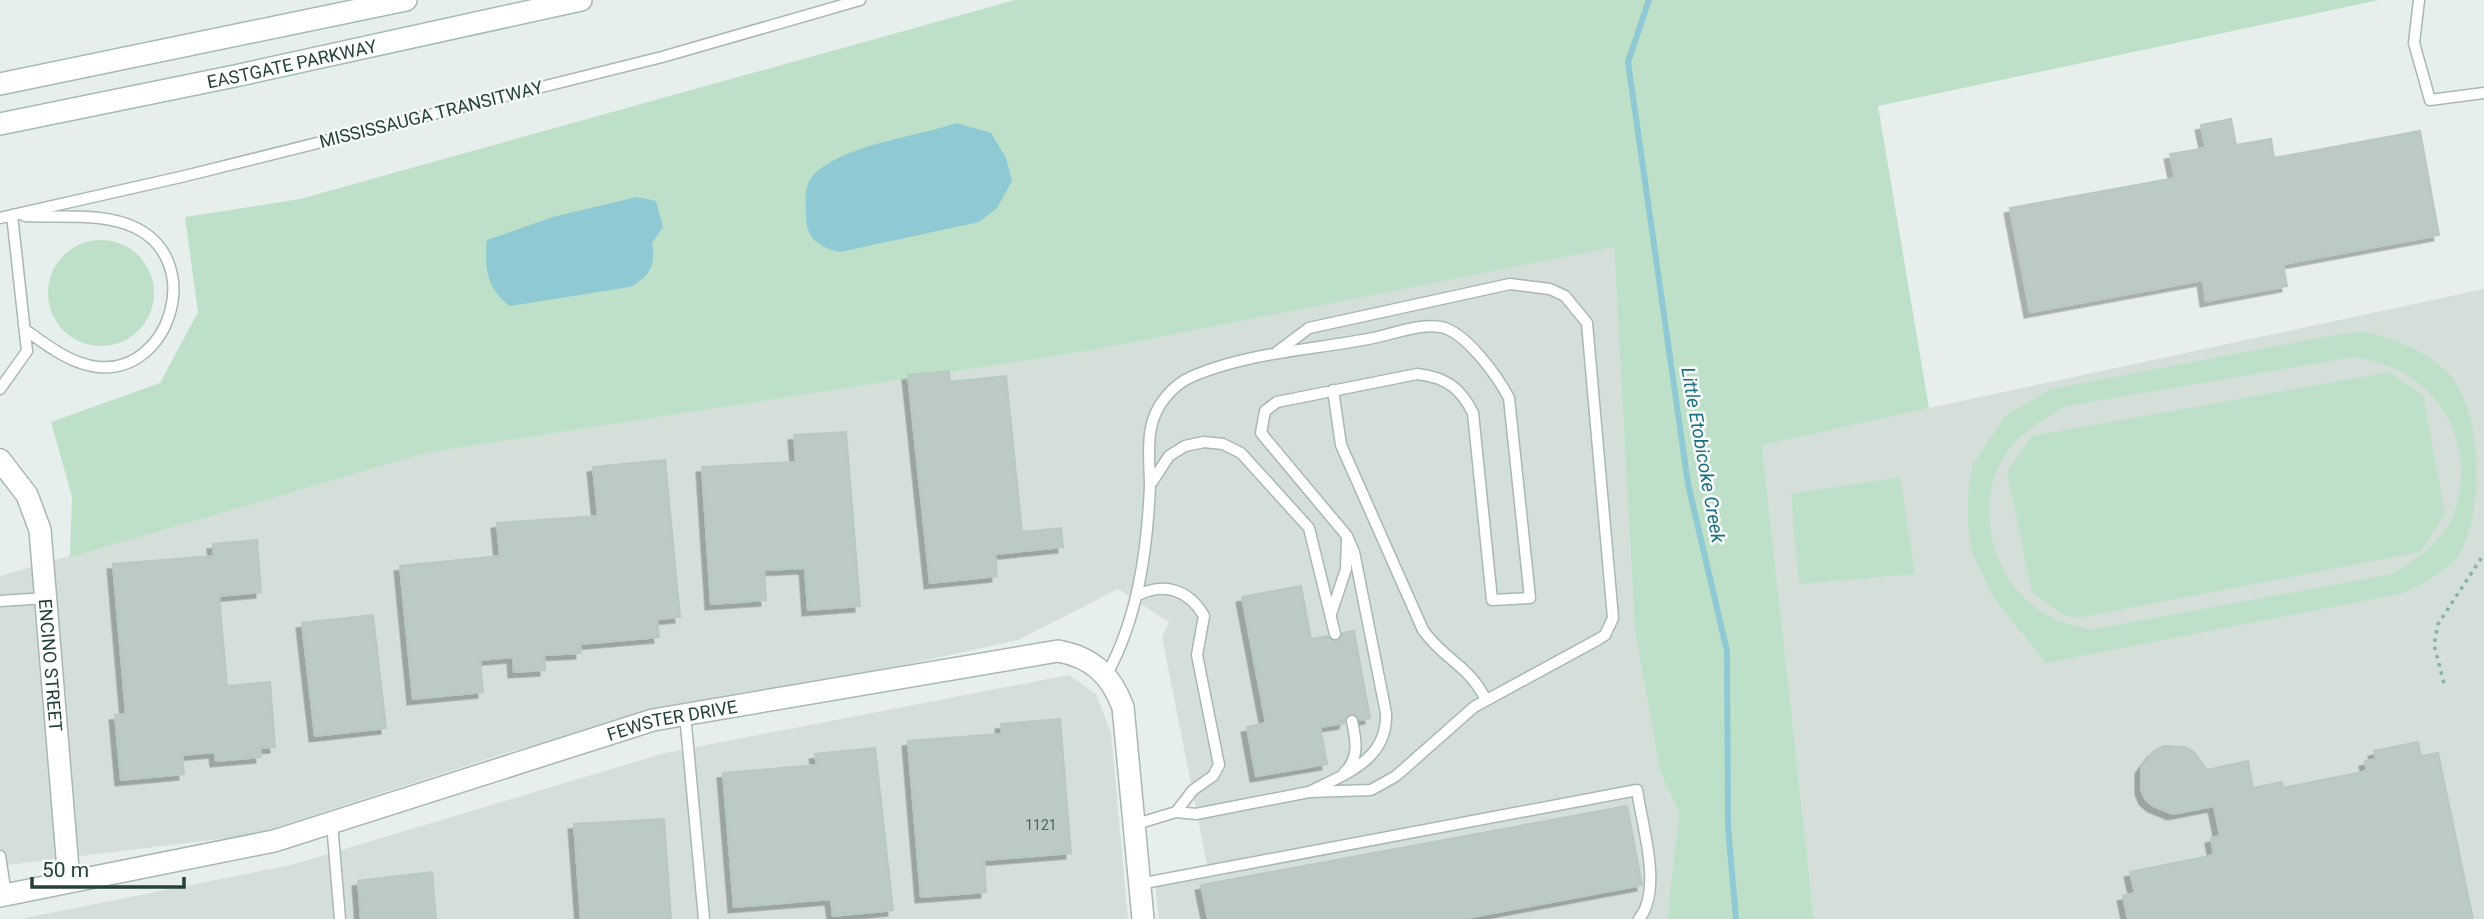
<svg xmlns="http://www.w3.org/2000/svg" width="2484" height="919" font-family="Roboto,sans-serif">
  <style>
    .built { fill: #d4dfda }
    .green { fill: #bfe0c8; fill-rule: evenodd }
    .water { fill: #8ec9d4 }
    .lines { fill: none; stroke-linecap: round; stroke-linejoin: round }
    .stream { stroke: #8ec9d4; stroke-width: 6 }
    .building { fill: #bbcac4; stroke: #b8c9c2; stroke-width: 2; filter: url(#shadow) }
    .lane-casing { stroke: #a8b8b2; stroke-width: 13 }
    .street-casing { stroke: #a8b8b2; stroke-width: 24 }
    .secondary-casing { stroke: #a4bbb3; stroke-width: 24 }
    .path { stroke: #86b3a5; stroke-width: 3.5; stroke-dasharray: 3.5 5; stroke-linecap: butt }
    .lane { stroke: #fff; stroke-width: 10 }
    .street { stroke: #fff; stroke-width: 21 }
    .secondary { stroke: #fff; stroke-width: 21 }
    .labels { text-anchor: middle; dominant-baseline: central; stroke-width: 5; stroke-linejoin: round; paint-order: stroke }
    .number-label { font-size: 14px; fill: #4a645c }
    .street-label { font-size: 18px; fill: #24423a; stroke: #f7fbf9 }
    .water-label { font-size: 19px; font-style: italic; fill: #1c6f80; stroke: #f7fbf9 }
  </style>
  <defs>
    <filter id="shadow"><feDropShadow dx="-5.5" dy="5.5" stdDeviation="0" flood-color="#0004"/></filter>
  </defs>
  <rect width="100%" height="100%" fill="#e6efeb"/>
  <path class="built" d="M1614,246L1635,631L1660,771L1679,813L1667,919H1159L1155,883L1207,864L1162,637L1169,622L1118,589L1018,640L512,751L252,835L0,866V576L426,453L1094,350Z
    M2484,289V919H1814L1762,444Z
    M1069,675L1096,694L1111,733L1128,919H20L291,865L665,753Z"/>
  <path class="green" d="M1015,0H2379L1878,106L1929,408L1762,445L1814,919H1667L1679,813L1660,771L1635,631L1614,247L1094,350L426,453L70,557L72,497L51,422L160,383L198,312L185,217L300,199Z
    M48 293a53 53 0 1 1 106 0a53 53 0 1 1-106 0Z
    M2365,332C2395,339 2428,351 2450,375C2484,416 2484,511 2459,555C2443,573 2425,584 2403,593L2046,663L1993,597L1973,554L1968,528V492L1973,464L2005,416L2051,389L2340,334ZM2354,357C2418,365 2465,414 2461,480C2460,496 2455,516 2445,530C2430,550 2413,562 2392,574L2090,630C2078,626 2065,624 2054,619C1994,591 1969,506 2007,452C2023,430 2044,418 2067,406Z
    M2390,372L2423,396L2445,514L2420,552L2077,618L2063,615L2032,592L2007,472L2032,436Z
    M1900,477L1915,574L1799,584L1791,494Z"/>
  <path class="water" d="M956,123L991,133L1006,158L1012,181L997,208L979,222L840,252C821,248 807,240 806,218C806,205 803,188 812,177C839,145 917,137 956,123Z
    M637,197L656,201L663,227L652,243C656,266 650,276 630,287L510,306C487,289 484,268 487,240L553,217Z"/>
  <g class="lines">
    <path class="stream" d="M1649,0L1628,62L1688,484L1727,651L1728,827L1736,919"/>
  </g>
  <path class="building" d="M2231,119L2236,145L2271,139L2274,158L2420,131L2439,235L2283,264L2287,286L2206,301L2203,280L2030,312L2010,208L2175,178L2170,154L2206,148L2201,125Z
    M949,371L950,382L1006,376L1022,532L1061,528L1063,547L995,554L997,576L930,583L908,375Z
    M846,432L860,606L808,610L805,568L764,570L766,600L711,604L702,467L796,462L794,435Z
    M665,460L680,617L657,619L659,637L580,644L581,653L544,655L545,670L514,672L513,657L480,660L483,692L413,699L400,566L500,556L497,523L598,516L593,467Z
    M257,540L261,592L219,596L227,686L270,682L275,747L260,748L261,757L216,761L215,752L182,755L184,774L121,780L115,715L126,714L113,564L214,556L213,544Z
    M1301,586L1311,639L1327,636L1336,642L1343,633L1354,631L1370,718L1360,720L1351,713L1346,716L1344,723L1320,727L1327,764L1256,776L1247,727L1266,723L1242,597Z
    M373,615L386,728L315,736L302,623Z
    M1060,719L1071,853L984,860L986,892L921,897L908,741L1002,734L1001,724Z
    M2418,742L2421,756L2438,753L2473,919H2128L2123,896L2135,893L2130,872L2214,855L2211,838L2220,836L2214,806L2173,814L2153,806L2145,799L2141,789V768L2154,751L2164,746L2185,747L2194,752L2207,770L2248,761L2253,788L2282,782L2283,788L2367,771L2365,761L2376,759L2374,751Z
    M875,748L893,910L833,916L831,899L734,907L723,773L817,765L815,754Z
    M1627,806L1642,885L1461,919H1208L1201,885Z
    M664,819L671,919H581L574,824Z
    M432,872L436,919H361L358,881Z"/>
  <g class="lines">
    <defs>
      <path id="lane" d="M2419,0L2414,43L2430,100L2484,93
        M25,216C60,218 104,212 136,228C205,262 170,374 98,367C71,364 48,346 27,331
        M0,218L185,176L662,57L860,0
        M0,389L27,351L12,215
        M1333,390L1341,445L1423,630C1444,660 1469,665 1486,700
        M1152,482L1169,456L1185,446L1204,442L1223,444L1241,453L1309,528L1335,634
        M1138,595C1165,582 1189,590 1204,616L1197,655L1219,765L1213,776L1193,790L1176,812
        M0,601L46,598
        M1331,614L1346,569L1347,539
        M1106,676C1138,618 1147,552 1150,486C1150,468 1147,446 1151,428C1155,406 1172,385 1193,376C1249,352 1313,350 1373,338C1393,334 1421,323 1441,327C1466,332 1498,377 1509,398L1530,598L1492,600L1473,413C1460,387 1445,377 1417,374L1277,402L1265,411L1261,433L1347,536L1354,552L1386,713C1388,760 1345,774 1309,792
        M685,714L704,919
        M1344,773C1360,758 1356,740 1352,721
        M332,823L340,919
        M1133,825L1176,812L1196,814L1309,792L1371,790L1396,776L1474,707L1597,640L1605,635L1613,618L1587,323L1565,296L1550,289L1510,284L1309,328L1277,352
        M0,856L6,894
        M1139,884L1637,790C1642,826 1663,890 1639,919"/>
      <g id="street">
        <path id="s1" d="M0,460L27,495L40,530L69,881"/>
        <path id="s2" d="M0,896L274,841L653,720L1058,651C1092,657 1111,675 1123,707L1143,919"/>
      </g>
      <g id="secondary">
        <path d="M0,84L406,0"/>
        <path id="s3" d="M0,124L235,76L581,0"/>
      </g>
    </defs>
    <use href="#lane" class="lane-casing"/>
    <use href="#street" class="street-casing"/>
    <use href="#secondary" class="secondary-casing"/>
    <path class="path" d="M2444,683L2434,645L2438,624L2484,554"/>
    <use href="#lane" class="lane"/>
    <use href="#street" class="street"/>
    <use href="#secondary" class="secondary"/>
  </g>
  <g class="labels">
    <g class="number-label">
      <text x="1041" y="825">1121</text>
    </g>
    <g class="street-label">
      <text stroke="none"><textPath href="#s3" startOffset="298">EASTGATE PARKWAY</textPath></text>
      <text transform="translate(431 114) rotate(-14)">MISSISSAUGA TRANSITWAY</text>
      <text stroke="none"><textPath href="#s1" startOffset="217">ENCINO STREET</textPath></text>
      <text stroke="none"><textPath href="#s2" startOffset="696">FEWSTER DRIVE</textPath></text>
    </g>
    <g class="water-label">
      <text transform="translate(1703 455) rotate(80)">Little Etobicoke Creek</text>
    </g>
  </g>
  <path d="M32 877v10h152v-10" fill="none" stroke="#24423a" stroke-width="3.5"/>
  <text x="42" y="877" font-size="21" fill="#24423a" stroke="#f7fbf9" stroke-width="5" paint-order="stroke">50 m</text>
</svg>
